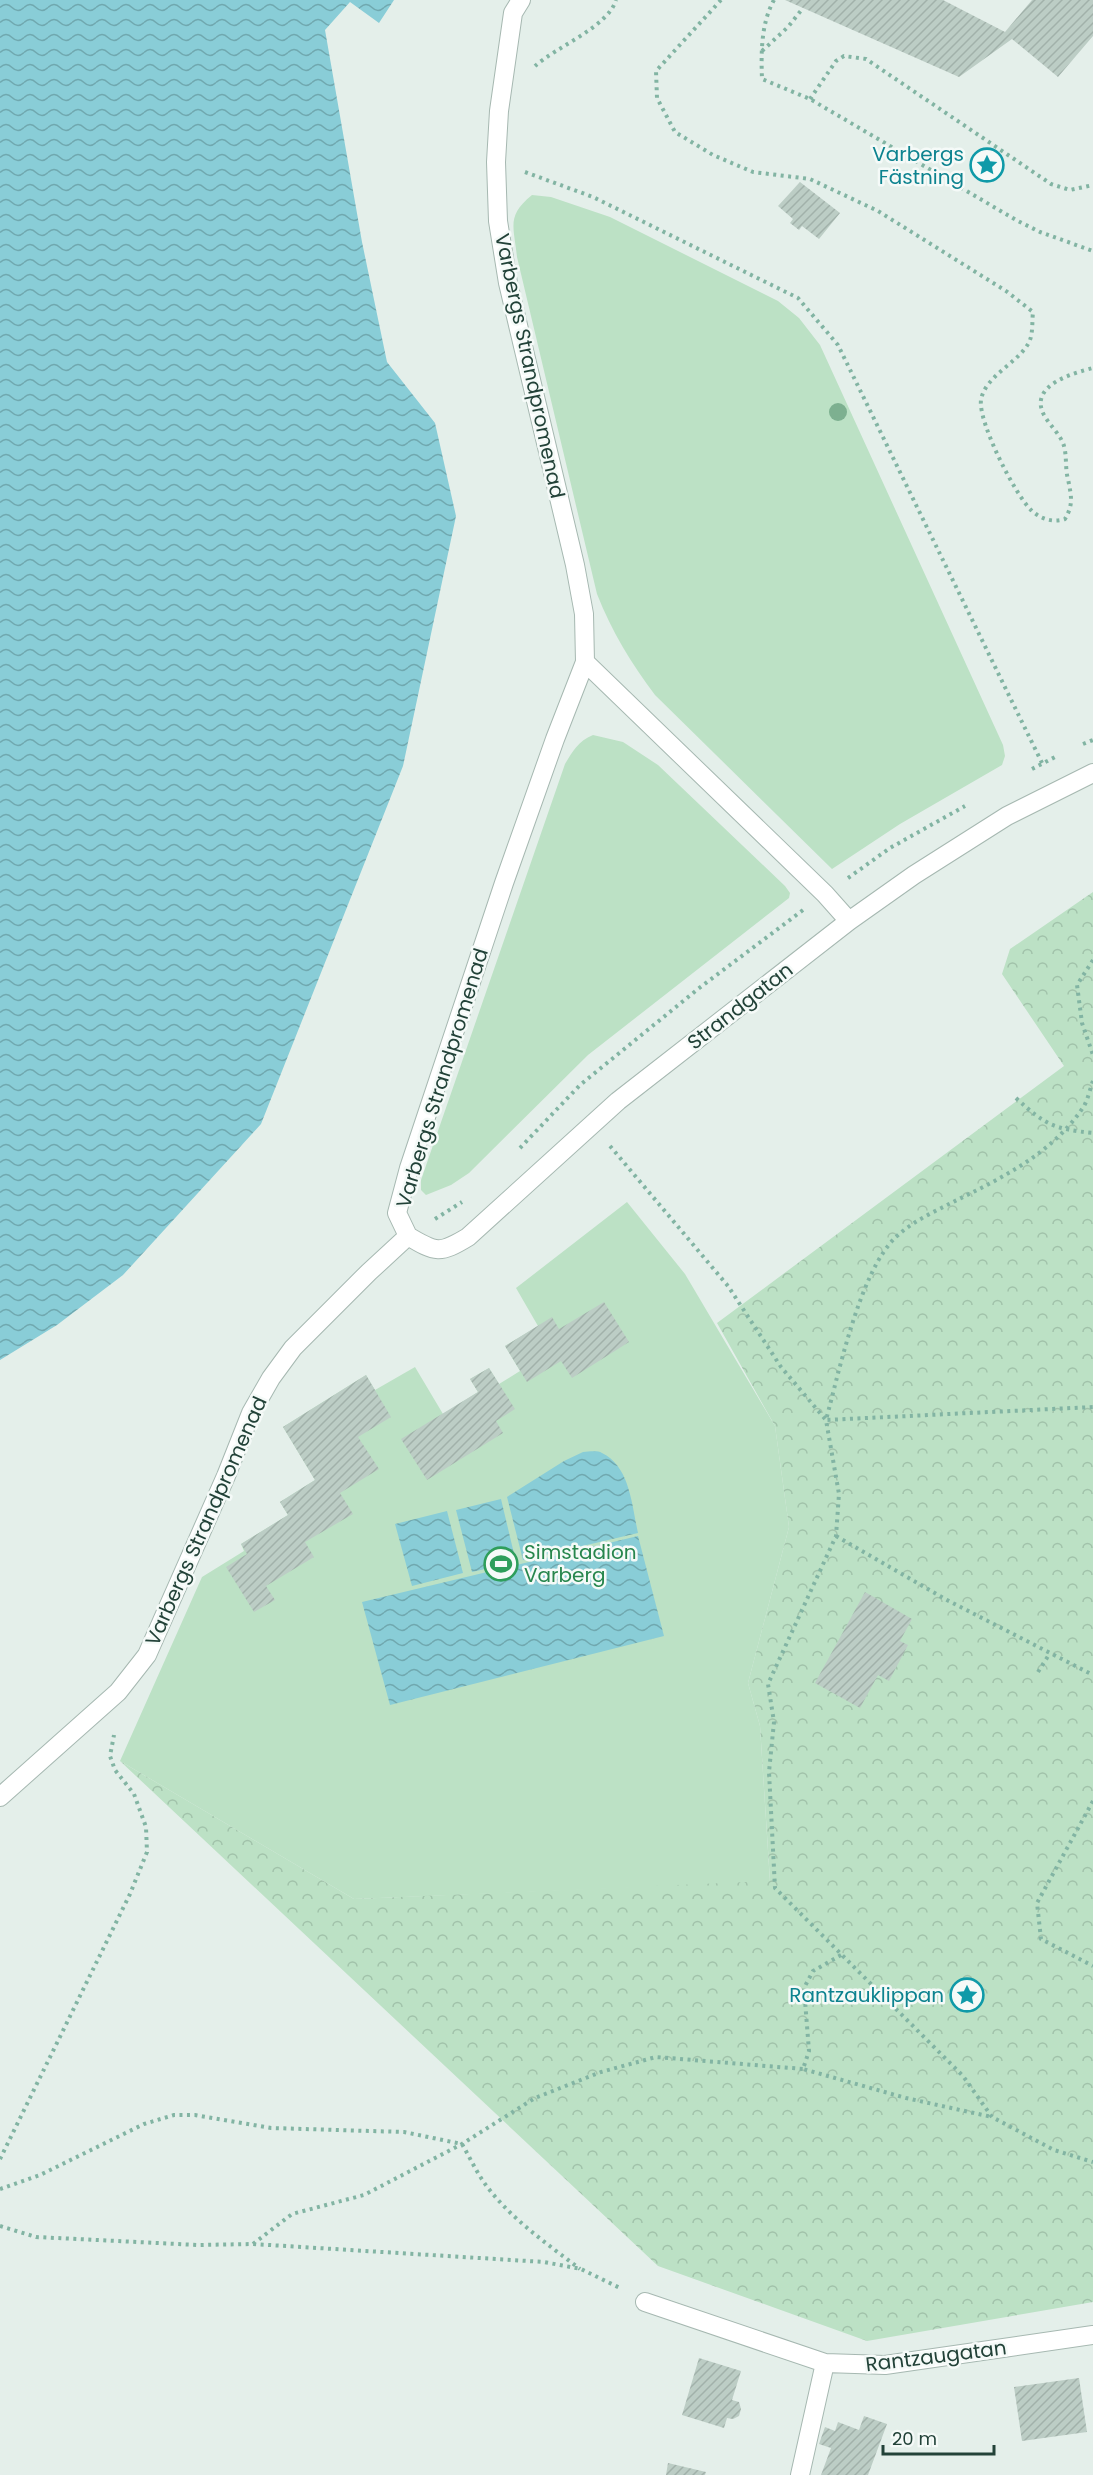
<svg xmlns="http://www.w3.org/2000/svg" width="1093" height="2475" font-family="Poppins,sans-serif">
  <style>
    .grass { fill: #bce1c5 }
    .park { fill: url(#park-crowns) }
    .water { fill: url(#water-waves) }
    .building { fill: url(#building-hatch) }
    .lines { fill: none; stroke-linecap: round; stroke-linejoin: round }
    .minor-casing { stroke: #a6b8b1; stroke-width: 20 }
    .path { stroke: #82b4a3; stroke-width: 4; stroke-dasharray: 3 4.5; stroke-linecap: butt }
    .minor { stroke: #fff; stroke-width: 18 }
    .tree { fill: #7db090 }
    .labels { text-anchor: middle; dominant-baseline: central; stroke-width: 5; stroke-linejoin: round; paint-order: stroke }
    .culture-label { font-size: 20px; fill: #0d838f; stroke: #f5faf8; text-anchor: end }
    .street-label { font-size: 20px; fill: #224238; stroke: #f5faf8 }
    .leisure-label { font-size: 20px; fill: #27864d; stroke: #f5faf8; text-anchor: start }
  </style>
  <defs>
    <pattern id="park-crowns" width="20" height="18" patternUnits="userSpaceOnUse" patternTransform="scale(1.5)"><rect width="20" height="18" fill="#bce1c5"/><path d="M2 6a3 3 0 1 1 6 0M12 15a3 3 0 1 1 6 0" fill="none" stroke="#a1c2aa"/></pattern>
    <pattern id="water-waves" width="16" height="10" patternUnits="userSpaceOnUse" patternTransform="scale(1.5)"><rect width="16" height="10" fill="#89cdd7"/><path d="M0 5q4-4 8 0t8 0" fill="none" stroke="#70a8af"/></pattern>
    <pattern id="building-hatch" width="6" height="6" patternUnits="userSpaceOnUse" patternTransform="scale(1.5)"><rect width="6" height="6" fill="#bccdc5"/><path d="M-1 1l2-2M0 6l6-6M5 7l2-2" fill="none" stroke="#a1b1aa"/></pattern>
  </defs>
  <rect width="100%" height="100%" fill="#e4efea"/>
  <path class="grass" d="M532,195L551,197L610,217L778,301L799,318L820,345L1003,745L1005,756L1002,765L900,824L832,869L655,695C631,663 612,632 597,594L517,257C514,227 506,216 532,195Z
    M593,735L623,742L658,765L785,886L790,893L789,898L588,1055L469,1173L451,1185L426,1195L421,1190V1180L565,764C573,751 578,741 593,735Z
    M627,1202L685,1274L775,1426L789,1527L748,1683L760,1726L770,1882L354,1899L120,1761L202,1577L244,1551L241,1544L288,1515L280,1502L315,1480L283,1427L366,1375L375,1390L415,1367L443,1414L478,1392L470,1379L489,1368L499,1384L520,1371L505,1346L538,1326L516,1288Z"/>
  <path class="park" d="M1093,892V2302L867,2341L658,2266L120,1761L354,1899L770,1881L760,1726L748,1683L789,1527L775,1426L717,1323L1064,1066L1002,974L1010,949Z"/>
  <path class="water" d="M0,0H394L379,23L350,2L325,30L362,242L387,362L435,423L456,516L403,766L261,1124L123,1275L57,1325L0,1360Z
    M583,1452C588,1452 597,1450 602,1453C630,1466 632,1506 638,1533L523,1560L507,1497L564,1461Z
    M501,1499L516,1562L472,1572L456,1510Z
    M447,1511L463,1573L412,1586L395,1524Z
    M638,1536L664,1636L390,1705L362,1602Z"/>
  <path class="building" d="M785,0H943L1005,32L1032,0H1093V36L1058,77L1012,39L959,77Z
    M800,182L840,213L819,239L802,226L799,230L790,223L793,219L778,206Z
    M604,1302L629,1342L572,1378L561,1361L527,1382L505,1346L552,1317L559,1329Z
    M489,1368L515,1409L496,1421L503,1433L427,1480L401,1439L478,1392L470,1379Z
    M366,1375L391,1417L358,1437L379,1469L340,1493L353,1514L305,1542L314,1557L266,1586L275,1600L254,1612L226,1567L247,1554L241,1544L288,1515L280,1502L315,1480L283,1427Z
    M865,1592L912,1619L900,1641L908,1645L889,1681L878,1675L860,1708L815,1683Z
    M699,2358L741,2371L732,2400L739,2402L741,2409L739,2416L733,2419L727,2418L724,2428L682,2415Z
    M1079,2378L1087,2432L1022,2441L1014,2387Z
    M864,2416L887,2424L868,2475H821L831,2448L819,2444L825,2427L835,2431L838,2422L859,2430Z
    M668,2463L706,2472L705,2475H666Z"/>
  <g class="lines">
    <defs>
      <path id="minor" d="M585,662L825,894L849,921
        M408,1236L397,1213L409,1168L504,883L555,739L585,662L584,614L575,565L508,283L498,221L496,162L499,111L513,13L521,0
        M408,1236C436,1253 440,1254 468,1237L618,1101L849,921L914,875L1007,816L1093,773
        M0,1797L118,1692L147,1655L226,1476L251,1413L271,1378L293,1348L369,1272L408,1236
        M645,2302L825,2363L885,2365L1093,2335
        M800,2475L825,2363"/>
    </defs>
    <use href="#minor" class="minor-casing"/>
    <path class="path" d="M721,0L656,71L657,98L675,132L713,155L753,172L810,179L878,211L1006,291L1033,312C1032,320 1033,332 1030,340C1021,362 985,375 981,400C978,422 1015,495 1032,511C1041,519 1053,523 1065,519C1074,504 1071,495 1068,479C1065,469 1067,457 1064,446C1061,435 1050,426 1044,415C1028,385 1074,373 1093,368
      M774,0C761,23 761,53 762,79L810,99L1016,220L1040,232L1093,251
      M762,51L788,27L803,8
      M535,66C556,47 608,27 616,0
      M810,99L836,61L844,56L866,59L1051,184L1070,190L1093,185
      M525,172L593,197L798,298L838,345L1042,763
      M1083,744L1093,740
      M1032,769L1057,756
      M848,878L890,848L965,806
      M1093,960L1077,985L1082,1023L1093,1055
      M1093,1081C1090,1089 1088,1099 1084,1106C1054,1152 1004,1177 957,1200C936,1211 912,1221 895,1238C860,1272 839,1372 826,1420L1093,1407
      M1016,1098C1045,1125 1054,1129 1093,1133
      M610,1146L728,1286L781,1367L826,1420L839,1494L836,1536L768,1684L774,1722L769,1772L775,1888L963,2076L992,2117L1054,2150L1093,2162
      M520,1148L580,1085L698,989L803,910
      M435,1219L462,1202
      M836,1536L945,1599L1093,1675
      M1038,1672L1050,1653
      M1093,1801L1037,1903L1041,1939L1093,1966
      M841,1955L813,1971L804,1988L809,2051L803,2069L906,2098L992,2117
      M0,2159L130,1894L147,1852L146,1827L134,1794L115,1770L110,1756L114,1735
      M0,2189L40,2175L144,2124L174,2115H195L271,2128L404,2132L462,2144C469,2156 475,2169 483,2181C508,2217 546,2243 580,2269
      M0,2226L36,2237L198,2245L253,2244L544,2262L581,2269L622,2289
      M253,2244L292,2214L364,2195L462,2144L535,2098L601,2072L656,2057L803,2069"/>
    <use href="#minor" class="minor"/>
  </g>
  <circle class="tree" cx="838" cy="412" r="9"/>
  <defs>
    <symbol id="sight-ring" viewBox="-11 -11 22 22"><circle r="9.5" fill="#f5faf8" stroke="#0f9aa8" stroke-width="1.5"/><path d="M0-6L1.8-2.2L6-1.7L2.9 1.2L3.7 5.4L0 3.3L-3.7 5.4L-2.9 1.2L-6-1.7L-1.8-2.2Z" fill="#0f9aa8"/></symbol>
    <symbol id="stadium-ring" viewBox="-11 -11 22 22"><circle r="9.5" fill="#f5faf8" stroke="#2e9e5b" stroke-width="1.5"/><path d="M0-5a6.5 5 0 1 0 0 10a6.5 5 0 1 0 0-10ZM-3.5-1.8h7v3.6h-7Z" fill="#2e9e5b"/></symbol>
  </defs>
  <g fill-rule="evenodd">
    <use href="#sight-ring" x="968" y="146" width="38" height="38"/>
    <use href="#stadium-ring" x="482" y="1545" width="38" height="38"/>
    <use href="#sight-ring" x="948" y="1976" width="38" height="38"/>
  </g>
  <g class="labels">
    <g class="culture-label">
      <text x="964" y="154">Varbergs<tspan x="964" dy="23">Fästning</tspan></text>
      <text x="944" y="1995">Rantzauklippan</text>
    </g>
    <g class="street-label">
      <text transform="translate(530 366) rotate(78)">Varbergs Strandpromenad</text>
      <text transform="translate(740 1006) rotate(-38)">Strandgatan</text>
      <text transform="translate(442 1078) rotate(-73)">Varbergs Strandpromenad</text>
      <text transform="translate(206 1521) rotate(-66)">Varbergs Strandpromenad</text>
      <text transform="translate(936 2356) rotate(-7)">Rantzaugatan</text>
    </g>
    <g class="leisure-label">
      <text x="524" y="1552">Simstadion<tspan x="524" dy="23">Varberg</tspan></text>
    </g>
  </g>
  <path d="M883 2445v9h111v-9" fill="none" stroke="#224238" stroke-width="3"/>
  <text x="892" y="2445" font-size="18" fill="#224238" stroke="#f5faf8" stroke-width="4.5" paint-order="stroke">20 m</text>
</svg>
